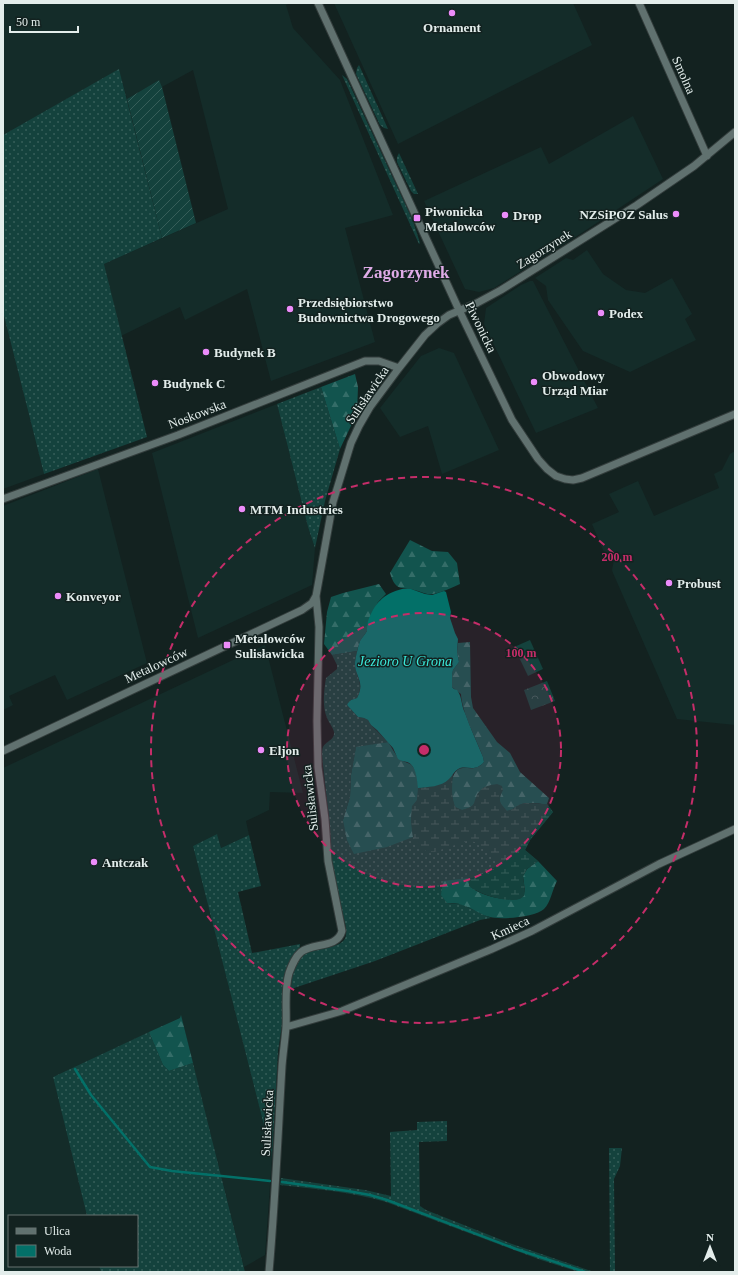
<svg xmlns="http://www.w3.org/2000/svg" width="738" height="1275" font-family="'Times New Roman',serif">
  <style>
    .built { fill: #142c29 }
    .grass { fill: url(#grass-dots) }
    .forest { fill: url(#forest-firs) }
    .wetland { fill: url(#wetland-marsh) }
    .park { fill: url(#park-crowns) }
    .garden { fill: url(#garden-furrows) }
    .pitch { fill: #14423d }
    .water { fill: #037068 }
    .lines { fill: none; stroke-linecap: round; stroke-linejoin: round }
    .stream { stroke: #037068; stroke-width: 2.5 }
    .minor-casing { stroke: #333d3c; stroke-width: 9 }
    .minor { stroke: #60716f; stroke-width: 7 }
    .ring { fill: none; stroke: #c52d69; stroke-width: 2; stroke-dasharray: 7 5 }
    .poi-dot { fill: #ec8cfa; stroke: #132220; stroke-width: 1.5 }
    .labels { text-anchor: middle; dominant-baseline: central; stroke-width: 3; stroke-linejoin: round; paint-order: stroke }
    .poi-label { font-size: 13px; font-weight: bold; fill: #e3edeb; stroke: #132220; text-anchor: start }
    .street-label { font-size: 13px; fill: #e3edeb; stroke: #132220 }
    .water-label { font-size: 14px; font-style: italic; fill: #3ae8d9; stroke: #132220 }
    .district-label { font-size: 17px; font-weight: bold; fill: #dfabe7; stroke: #132220 }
    .centre { fill: #c52d69; stroke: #132220; stroke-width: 2 }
    .ring-label { font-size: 12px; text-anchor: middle; font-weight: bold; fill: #c52d69; stroke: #132220; stroke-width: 3; stroke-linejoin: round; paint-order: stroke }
  </style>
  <defs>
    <pattern id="grass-dots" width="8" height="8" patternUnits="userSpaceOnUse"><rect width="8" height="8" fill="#14423d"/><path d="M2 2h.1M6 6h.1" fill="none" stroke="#365e59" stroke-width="1.8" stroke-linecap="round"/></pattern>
    <pattern id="forest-firs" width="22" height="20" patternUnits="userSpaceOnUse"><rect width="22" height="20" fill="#12544e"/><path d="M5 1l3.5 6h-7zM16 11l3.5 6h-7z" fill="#346d68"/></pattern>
    <pattern id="wetland-marsh" width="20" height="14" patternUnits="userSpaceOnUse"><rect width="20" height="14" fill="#14423d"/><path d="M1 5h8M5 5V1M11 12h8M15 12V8" fill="none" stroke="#365e59"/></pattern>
    <pattern id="park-crowns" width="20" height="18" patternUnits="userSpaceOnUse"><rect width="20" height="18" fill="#14423d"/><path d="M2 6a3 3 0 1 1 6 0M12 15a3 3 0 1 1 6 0" fill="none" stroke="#365e59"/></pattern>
    <pattern id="garden-furrows" width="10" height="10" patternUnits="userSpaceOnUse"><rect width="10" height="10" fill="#14423d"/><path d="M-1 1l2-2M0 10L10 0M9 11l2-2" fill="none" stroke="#365e59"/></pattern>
  </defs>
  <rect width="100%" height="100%" fill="#132220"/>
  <path class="built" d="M3,3H291L286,5L293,28L340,80L393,215L345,228L375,342L271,381L247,289L185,320L180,307L121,336L104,264L228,209L193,70L162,87L159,80L127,99L119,70L3,135Z
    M334,3H573L592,45L398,144Z
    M633,116L663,179L580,234L494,288L479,292L465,289L424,201L541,147L549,164Z
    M587,250L603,274L626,290L645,293L672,278L692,314L685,319L696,340L630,372L583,351L548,300L546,286L535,278L566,258L573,260Z
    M530,281H533L598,408L536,433L484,324L486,308L521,285Z
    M3,312L44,474L3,489Z
    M439,348L454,353L499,450L442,474L428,426L400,437L380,408L421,356Z
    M277,404L308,527L315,548L312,585L198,638L152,453Z
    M735,451V725L677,719L613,573L612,570L614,560L606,557L592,524L619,512L609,494L638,481L654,516L719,488L714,474L722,470L730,454Z
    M98,469L147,663L67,700L55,675L9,696L13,705L3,710V506Z
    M265,645L303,793L270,792L269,810L246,821L249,835L221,848L217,834L193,846L272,1157L265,1255L244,1267L181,1016L180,1018L53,1077L87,1216H9V1266H99L101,1272H3V768Z"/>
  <path class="grass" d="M359,65L388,129L384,128L380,125L356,74L357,68Z
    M119,69L162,238L104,264L147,437L44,474L3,312V135Z
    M342,75L347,79L413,221L420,243L419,244Z
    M399,153L418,194H414L411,191L397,162V157Z
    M321,387L340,449L325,501L315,548L308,527L277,404Z
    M357,651C357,655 355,659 355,663C355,677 365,682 357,698L351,700L347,705L358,717L364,718L368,720L371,725L388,742L356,748L351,775L350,797L343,820L417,800L418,788L451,791L500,804H547L553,812L530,840L525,850L538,861L447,903L461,904L491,918L480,920L375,961L291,989C292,971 296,955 315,949C321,948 328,948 334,946C337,945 342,943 344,940C347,936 346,931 346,927L332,868L330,848L329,819L322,756C322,753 322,749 323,747C326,741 335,740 334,732C333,727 329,723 327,718C322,707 324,690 326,678L337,669V665L332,655Z
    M217,834L221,848L249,835L261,886L238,892L252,953L300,944V947L293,958L283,996V1019L278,1051L272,1157L193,846Z
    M149,1032L163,1065L169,1071L193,1063L245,1272H101L99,1266H137V1216H87L53,1077Z
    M447,1121V1141L419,1142L420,1206L426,1210L512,1244L594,1272H579L541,1260L386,1202C352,1192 316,1189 280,1185L281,1178L365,1190L391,1196L390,1132L417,1130V1122Z
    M609,1148H622L620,1166L614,1179L615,1272H610Z"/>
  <path class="forest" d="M355,374L358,387L357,413L340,449L321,387Z
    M410,540L432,551L448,552L457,563L460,584C451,588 443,592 433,594C428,595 424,593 418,591C402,586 396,593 390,573Z
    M379,584L386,594L378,602L368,622L367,631L360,641L357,651L332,655L324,644L327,612L331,597L343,593Z
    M470,642L471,697L473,708L497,742L510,753L520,772L549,798L547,804C538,804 527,801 519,805C515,807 512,810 507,811L500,804L499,798L478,793C475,804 474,807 462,810L455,807C454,804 453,801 452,797C450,789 451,768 463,768C472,768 477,770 484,762L483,757C476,738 462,713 461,694L452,687V675L453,670L459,662L457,652L458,643Z
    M388,742C392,747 396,758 403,761C406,763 411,763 413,767C419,775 419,791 417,800C416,806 412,812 411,818C411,824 412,831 413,837L387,847L354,854L347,840L343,820L350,797L351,775L356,747Z
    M538,861L557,881C552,890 551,902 544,909C536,917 501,920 490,917C481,915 472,908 462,905C458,903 452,903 447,903L441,895L443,881L469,878V886C483,897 501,900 519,899L525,891L523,876L527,869Z
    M181,1015L193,1063L169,1071L163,1065L149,1032L180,1018Z"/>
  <path class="wetland" d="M453,774C452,787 451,794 455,807L462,810C479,806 471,803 479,792C483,786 490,785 497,784L502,786L503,790C498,801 499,802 507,811C512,810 515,807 519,805C527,801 538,804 547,804L553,812L530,840L525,850L538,861L527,869L523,876L525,891L524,896C522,897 521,899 519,899C506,903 479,894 469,886V878L470,873L474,871C486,877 492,874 498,863L489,854L475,842L467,841L434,852H428L421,848L413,837L411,818L412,806L417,800L418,788C432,787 444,784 453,774Z"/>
  <path class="park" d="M547,681L555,701L531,710L524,690Z"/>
  <path class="garden" d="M159,80L162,87L196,223L162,238L127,99Z"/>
  <path class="pitch" d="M530,640L543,669L528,676L514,647Z"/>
  <path class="water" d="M402,589H411L425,594L432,595L444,591L446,592L451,612L450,618L455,633L458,639L457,652L459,662L453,670L452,675V687L454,689L457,690C462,696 461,705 465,713C470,728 477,742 483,757L484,762C475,772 469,766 460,768C455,770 453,775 449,779C441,787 428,787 418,788C417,779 416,765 407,762C404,761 401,761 398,759L393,748L377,730L371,725L368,720L364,718L358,717L347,705L348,703L351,700L357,698C366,681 354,676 355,662C356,655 358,647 360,641C362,638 365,634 367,631C367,628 367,624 368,621C375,603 383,594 402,589Z"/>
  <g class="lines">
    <path class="stream" d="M75,1069L91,1095L150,1167L172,1171L270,1181
      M282,1182L348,1191L370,1195L387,1200L516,1249L585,1272"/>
    <defs>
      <path id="minor" d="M318,3L459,310L512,420L538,459L547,469L556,476L565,479L573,480L582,478L735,414
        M639,3L707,156
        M3,499L178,435L365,361H379L399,368
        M3,751L302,610L312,603L316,596
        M286,1027L342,1011L492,949L532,931L659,864L735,829
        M269,1272C275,1204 278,1135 282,1066C283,1053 285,1040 286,1027C287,1009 284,990 289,973C292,965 295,957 301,952C313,942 337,949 342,931L328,861L325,819L318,767L317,721L319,627L316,596L333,502L351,443L359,426L370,407L399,368L425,335L438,323L449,315L477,303L501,290L637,205L694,166L735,132"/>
    </defs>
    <use href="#minor" class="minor-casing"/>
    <use href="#minor" class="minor"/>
  </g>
  <circle cx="424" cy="750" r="137" fill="#c52d69" fill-opacity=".12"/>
  <g class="ring">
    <circle cx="424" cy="750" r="137"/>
    <circle cx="424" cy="750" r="273"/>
  </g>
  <g class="poi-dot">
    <circle cx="452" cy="13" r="4"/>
    <circle cx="676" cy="214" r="4"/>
    <circle cx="505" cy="215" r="4"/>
    <rect x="413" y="214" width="8" height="8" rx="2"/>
    <circle cx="290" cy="309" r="4"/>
    <circle cx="601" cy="313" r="4"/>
    <circle cx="206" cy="352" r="4"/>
    <circle cx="534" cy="382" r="4"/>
    <circle cx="155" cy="383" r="4"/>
    <circle cx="242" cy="509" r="4"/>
    <circle cx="669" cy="583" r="4"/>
    <circle cx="58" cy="596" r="4"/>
    <rect x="223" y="641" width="8" height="8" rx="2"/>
    <circle cx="261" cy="750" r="4"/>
    <circle cx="94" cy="862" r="4"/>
  </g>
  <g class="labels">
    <g class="poi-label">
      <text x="452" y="27" text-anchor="middle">Ornament</text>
      <text x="425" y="211">Piwonicka<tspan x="425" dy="15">Metalowców</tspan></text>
      <text x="668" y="214" text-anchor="end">NZSiPOZ Salus</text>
      <text x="513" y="215">Drop</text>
      <text x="298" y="302">Przedsiębiorstwo<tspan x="298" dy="15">Budownictwa Drogowego</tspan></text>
      <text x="609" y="313">Podex</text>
      <text x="214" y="352">Budynek B</text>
      <text x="542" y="375">Obwodowy<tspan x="542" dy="15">Urząd Miar</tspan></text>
      <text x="163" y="383">Budynek C</text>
      <text x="250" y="509">MTM Industries</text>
      <text x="677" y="583">Probust</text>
      <text x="66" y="596">Konveyor</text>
      <text x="235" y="638">Metalowców<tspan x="235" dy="15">Sulisławicka</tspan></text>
      <text x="269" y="750">Eljon</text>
      <text x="102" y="862">Antczak</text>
    </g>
    <g class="street-label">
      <text transform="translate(684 75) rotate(66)">Smolna</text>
      <text transform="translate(544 249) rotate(-32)">Zagorzynek</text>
      <text transform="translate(481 327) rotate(64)">Piwonicka</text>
      <text transform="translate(367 395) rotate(-56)">Sulisławicka</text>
      <text transform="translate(197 414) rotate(-21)">Noskowska</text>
      <text transform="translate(156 665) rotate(-25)">Metalowców</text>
      <text transform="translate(310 798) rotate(-96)">Sulisławicka</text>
      <text transform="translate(510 928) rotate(-25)">Kmieca</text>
      <text transform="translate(267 1123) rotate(-87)">Sulisławicka</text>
    </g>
    <g class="water-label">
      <text x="405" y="661">Jezioro U Grona</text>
    </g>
    <g class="district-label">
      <text x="406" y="272">Zagorzynek</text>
    </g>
  </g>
  <circle cx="424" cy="750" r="6" class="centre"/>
  <g class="ring-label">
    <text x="617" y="561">200 m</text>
    <text x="521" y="657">100 m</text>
  </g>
  <rect width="738" height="1275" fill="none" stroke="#e3edeb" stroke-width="8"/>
  <rect x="8" y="1215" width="130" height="52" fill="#132220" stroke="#667371"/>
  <rect x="16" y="1228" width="20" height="6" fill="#60716f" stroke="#667371"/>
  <text x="44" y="1235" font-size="12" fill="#e3edeb">Ulica</text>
  <rect x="16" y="1245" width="20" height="12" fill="#037068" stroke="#667371"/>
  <text x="44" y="1255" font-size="12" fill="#e3edeb">Woda</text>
  <g transform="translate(710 1247)" stroke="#132220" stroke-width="3" paint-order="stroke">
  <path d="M0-3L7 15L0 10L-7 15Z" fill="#e3edeb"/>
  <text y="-6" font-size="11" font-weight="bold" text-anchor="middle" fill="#e3edeb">N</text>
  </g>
  <path d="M10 26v6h68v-6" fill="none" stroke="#e3edeb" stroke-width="2"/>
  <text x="16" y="26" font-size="12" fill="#e3edeb" stroke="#132220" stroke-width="3" paint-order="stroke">50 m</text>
</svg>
